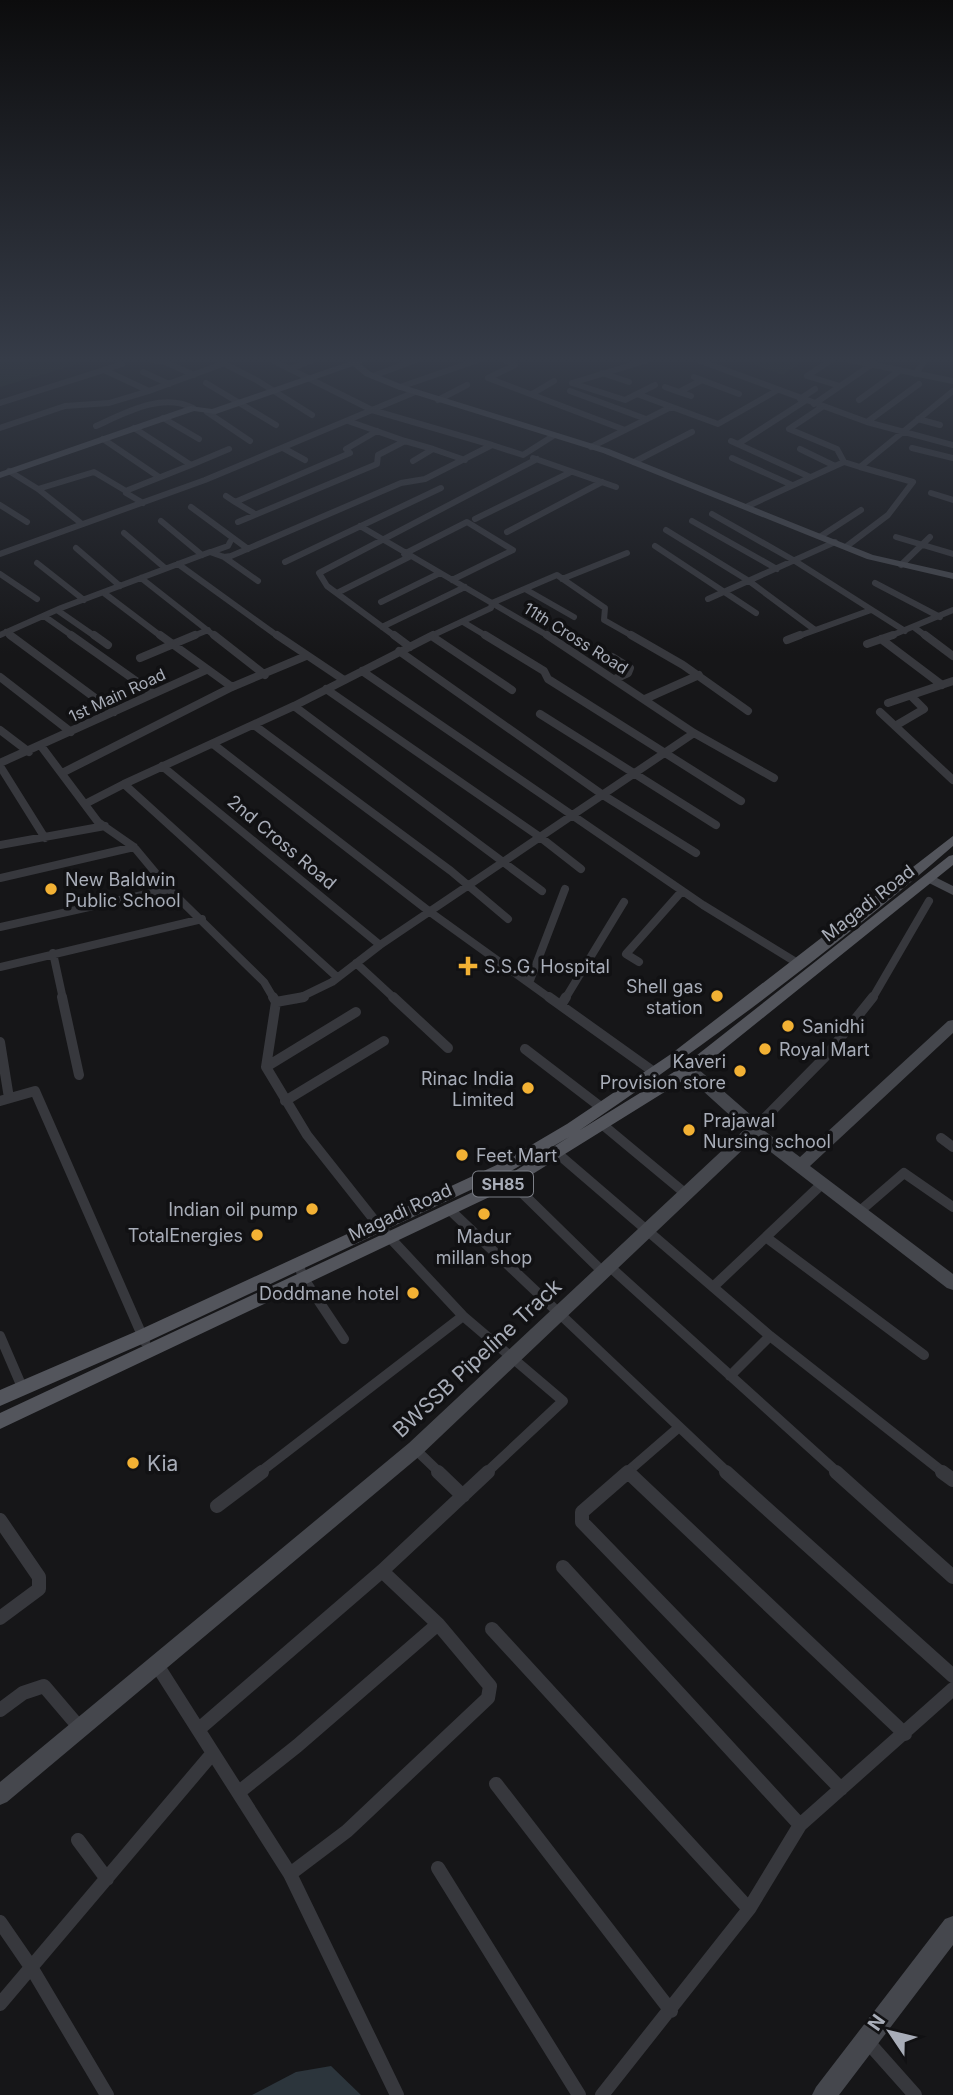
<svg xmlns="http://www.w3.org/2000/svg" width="953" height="2095" font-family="Inter,sans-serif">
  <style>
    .green { fill: #1e261f }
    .water { fill: #2c353c }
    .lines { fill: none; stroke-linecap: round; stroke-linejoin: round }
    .street-far3 { stroke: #37383d; stroke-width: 6 }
    .street-far2 { stroke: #37383d; stroke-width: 8 }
    .street-far1 { stroke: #37383d; stroke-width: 10 }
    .street { stroke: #37383d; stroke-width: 14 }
    .secondary { fill: #45474d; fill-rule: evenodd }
    .primary { fill: #53555c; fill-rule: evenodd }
    .poi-dot { fill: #f2b134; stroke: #111113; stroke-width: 2.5 }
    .labels { text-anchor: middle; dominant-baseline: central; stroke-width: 7; stroke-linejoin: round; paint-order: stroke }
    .far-street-label { font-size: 16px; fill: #a8adb8; stroke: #111113 }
    .shield { fill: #111113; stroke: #7b7e86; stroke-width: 2 }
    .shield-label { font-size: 16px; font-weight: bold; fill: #a8adb8 }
    .street-label { font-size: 18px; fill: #a8adb8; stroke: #111113 }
    .poi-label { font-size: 18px; fill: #a8adb8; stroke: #111113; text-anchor: start }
    .near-street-label { font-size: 21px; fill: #a8adb8; stroke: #111113 }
    .near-poi-label { font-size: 21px; fill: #a8adb8; stroke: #111113; text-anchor: start }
  </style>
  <rect width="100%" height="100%" fill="#161618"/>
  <path class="green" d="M0,360H92L0,387Z
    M740,360H806L783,375Z"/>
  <path class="water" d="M331,2066L361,2095H252L296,2072Z"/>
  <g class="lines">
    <path class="street-far3" d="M152,360L163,361L194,375
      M272,360L372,410L492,445
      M504,360L515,365L488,378L625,430L591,447
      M698,360L867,422L953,445
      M831,360L807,376L840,386
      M850,360L953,381
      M221,362L258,381L312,415
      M290,369L313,360
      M104,370L122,364
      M143,372L169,384
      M602,373L629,382
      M915,374L926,360
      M373,376L416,360
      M694,377L739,394
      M206,383L276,425
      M572,383L625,400L655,385
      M572,383L648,360
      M400,387L478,360
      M665,387L679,392
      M570,391L646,419
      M532,394L554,381
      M637,394L718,424L776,391
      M691,396L679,392L702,380
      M800,399L815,389
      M438,400L467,385
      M859,400L899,371
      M0,403L104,370L149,391L225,363
      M814,404L871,365
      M822,407L789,429L837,449L844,462
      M207,412L250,441
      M163,418L199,439
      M918,419L940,425
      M867,422L919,384
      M96,426C125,413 162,392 193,408
      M0,428L65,406L109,403L149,391
      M134,428L191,465L128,490L126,493L143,503
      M625,430L671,407
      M103,439L159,477
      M405,441L433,449
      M731,441L810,477
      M738,444L805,401
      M283,448L305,460
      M912,448L953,458
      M533,458L616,487
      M732,458L792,485
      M413,461L433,449L465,460
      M634,462L692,432
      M191,465L229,449
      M835,466L844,462L860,467L953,391
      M9,471L38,489L82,524
      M38,489L94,472L126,491
      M931,493L953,500
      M226,496L235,502
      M0,505L27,522
      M748,506L835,466L800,449
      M191,507L248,549
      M255,514L235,502L350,453L346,449L377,431
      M712,514L795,561L905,631
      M475,519L569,473
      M161,521L202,555
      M692,521L777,569
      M238,522L377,464L378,455L405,441L348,421
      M360,526L550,637
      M666,530L749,581L815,630
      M507,532L602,482
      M124,533L165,568
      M821,536L861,510
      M896,537L953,554
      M655,546L756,613
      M847,546L888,515L913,482L860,467
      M76,548L120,586
      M211,552L228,546L230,542
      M0,554L205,480L415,392
      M404,554L467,522L513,550L452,580
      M224,557L258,581
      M285,562L441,488
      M37,563L84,600
      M178,564L279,637
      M901,565L930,537
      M0,574L37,599
      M141,578L216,637
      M562,579L627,553
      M875,583L940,617
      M525,589L574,617
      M104,593L162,637
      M337,593L409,557
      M708,599L835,542
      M381,602L440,573
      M57,610L96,637
      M44,616L74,637
      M463,622L488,637
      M382,627L465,587
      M915,628L927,637
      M6,632L13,637
      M0,635L61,608L210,552L224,557L231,556L401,483L425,479L492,445L523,455L553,436
      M191,637L208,630
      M396,637L327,586L319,573L537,459
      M429,637L491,608L492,603L557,575L605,608L604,620L634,637
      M796,637L871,610
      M888,637L953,610"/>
    <path class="street-far2" d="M10,635L114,712
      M71,635L153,693
      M94,635L108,645
      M160,635L232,687
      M214,635L265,675
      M277,635L344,680
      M394,635L410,647
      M485,635L544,671L548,679L741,801
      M547,635L694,733L774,778
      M631,635L683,665L748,711
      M925,635L953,656
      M433,637L512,690
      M881,639L942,685
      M787,640L800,635
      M867,644L893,635
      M399,651L603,795L696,853
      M612,657L630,668L628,673L615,679
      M140,658L195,635
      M362,671L703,905L799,964
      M0,677L71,732
      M326,689L540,837L581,869
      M645,699L699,675
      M888,703L953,681
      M294,706L542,891
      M880,712L953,780
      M540,714L716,825
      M254,725L451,871L508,919
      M895,726L924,709L911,696
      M0,730L29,752
      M213,744L430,912L551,999
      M41,746L98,822L134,847L169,889L264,982L274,999
      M0,763L206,670
      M0,766L45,838
      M162,766L380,945
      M62,773L232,687L306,656
      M124,784L294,706L433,635
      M85,804L124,784L337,977
      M0,845L105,826
      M0,878L134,847
      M0,927L169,889
      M53,953L63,999
      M639,962L626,954L682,891
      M356,963L395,999
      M0,967L202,919
      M529,983L565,889
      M297,999L332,982L380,945L694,733
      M565,999L624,902
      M872,999L929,901"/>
    <path class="street-far1" d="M62,997L79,1075
      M273,997L276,1002L266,1067L307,1135L379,1226L463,1316L563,1401L486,1473
      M393,997L448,1048
      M549,997L654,1072
      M276,1002L304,997
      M561,1005L566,997
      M0,1042L9,1098
      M525,1049L602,1108
      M266,1067L356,1012
      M0,1101L35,1091L145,1342
      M285,1101L384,1041
      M603,1125L686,1194
      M753,1130L825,1057L873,997
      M941,1138L953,1147
      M557,1153L713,1287
      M510,1181L603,1272
      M823,1183L713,1287L770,1336L944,1473
      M450,1210L728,1473
      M860,1211L904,1173L953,1207
      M767,1238L924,1355
      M298,1264L304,1279L344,1339
      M609,1266L838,1473
      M0,1336L22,1387
      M730,1376L770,1336
      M415,1449L440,1473
      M259,1473L463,1316
      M626,1473L678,1428"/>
    <path class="street" d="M438,1472L463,1496
      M628,1472L582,1512V1522L841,1789
      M628,1472L905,1734
      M726,1472L953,1676
      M836,1472L953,1577
      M942,1472L953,1480
      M217,1506L262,1472
      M0,1520L39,1577V1589L0,1618
      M563,1567L800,1825
      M492,1629L749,1909
      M157,1665L290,1874L397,2095
      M0,1710L23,1693L44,1686L79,1727
      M199,1729L382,1571L488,1472
      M496,1784L671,2011
      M239,1792L297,1746L438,1624
      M78,1840L107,1879
      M438,1868L579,2095
      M290,1874L347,1831L488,1698L490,1686L438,1624L382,1571
      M0,1922L31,1967L107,2095
      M0,2004L212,1754
      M867,2041L915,2095
      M602,2095L749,1909L800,1825L953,1689"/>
    <path class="secondary" d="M354,360H367L360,364L371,372L403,385L609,449L873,555L953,573V579L867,559L603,453L397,389L365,376L353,366L216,414L194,411L0,478V472L190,406L212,409Z
      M931,875L953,886V895L927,882L925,879L927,876Z
      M953,1020V1033L810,1166L953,1274V1290L947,1288L754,1139L421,1455L7,1802L0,1805V1782L409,1443L745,1129L671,1062L669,1058L671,1054H681L752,1116L758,1126L800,1157L948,1021Z
      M953,1916V1945L839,2095H812L816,2087L945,1919Z"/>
    <path class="primary" d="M953,836V846C835,948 709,1043 580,1130L682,1067L949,856L953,855V865L692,1075L515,1185L0,1429V1413L505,1177L569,1137L511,1171L149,1341L0,1406V1390L137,1331L501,1163L567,1124L671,1054Z"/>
  </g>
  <linearGradient id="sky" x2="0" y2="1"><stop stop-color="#0c0c0d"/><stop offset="0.55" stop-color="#363c48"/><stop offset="1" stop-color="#363c48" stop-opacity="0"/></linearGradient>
  <rect width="953" height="654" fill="url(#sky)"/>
  <g class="poi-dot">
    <circle cx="51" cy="889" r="7"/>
    <path d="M464.5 955.5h7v7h7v7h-7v7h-7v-7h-7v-7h7z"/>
    <circle cx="717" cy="996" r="7"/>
    <circle cx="788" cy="1026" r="7"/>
    <circle cx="765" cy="1049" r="7"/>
    <circle cx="740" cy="1071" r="7"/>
    <circle cx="528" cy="1088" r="7"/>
    <circle cx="689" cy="1130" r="7"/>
    <circle cx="462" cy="1155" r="7"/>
    <circle cx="312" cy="1209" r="7"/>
    <circle cx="484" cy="1214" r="7"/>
    <circle cx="257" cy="1235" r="7"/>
    <circle cx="413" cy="1293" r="7"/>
    <circle cx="133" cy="1463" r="7"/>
  </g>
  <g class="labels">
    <g class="far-street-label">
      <text transform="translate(576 638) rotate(32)">11th Cross Road</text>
      <text transform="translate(117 695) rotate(-25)">1st Main Road</text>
    </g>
    <rect class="shield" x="473" y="1171.5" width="60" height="25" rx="5"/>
    <g class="shield-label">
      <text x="503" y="1184">SH85</text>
    </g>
    <g class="street-label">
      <text transform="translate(282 842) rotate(40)">2nd Cross Road</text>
      <text transform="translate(868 903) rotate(-38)">Magadi Road</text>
      <text transform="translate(400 1212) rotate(-25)">Magadi Road</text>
    </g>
    <g class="poi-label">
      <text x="65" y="879">New Baldwin<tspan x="65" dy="21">Public School</tspan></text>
      <text x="484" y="966">S.S.G. Hospital</text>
      <text x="703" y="986" text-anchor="end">Shell gas<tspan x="703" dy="21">station</tspan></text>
      <text x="802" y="1026">Sanidhi</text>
      <text x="779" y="1049">Royal Mart</text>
      <text x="726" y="1061" text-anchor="end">Kaveri<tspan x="726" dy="21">Provision store</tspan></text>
      <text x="514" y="1078" text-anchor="end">Rinac India<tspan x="514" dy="21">Limited</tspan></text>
      <text x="703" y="1120">Prajawal<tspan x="703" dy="21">Nursing school</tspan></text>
      <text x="476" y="1155">Feet Mart</text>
      <text x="298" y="1209" text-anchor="end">Indian oil pump</text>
      <text x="243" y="1235" text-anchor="end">TotalEnergies</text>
      <text x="484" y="1236" text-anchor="middle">Madur<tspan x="484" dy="21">millan shop</tspan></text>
      <text x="399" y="1293" text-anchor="end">Doddmane hotel</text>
    </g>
    <g class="near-street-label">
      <text transform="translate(477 1358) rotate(-43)">BWSSB Pipeline Track</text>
    </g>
    <g class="near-poi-label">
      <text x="147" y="1463">Kia</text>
    </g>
  </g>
  <g transform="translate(890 2032) rotate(305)" stroke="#111113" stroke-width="5" paint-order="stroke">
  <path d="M0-5L12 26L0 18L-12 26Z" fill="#a8adb8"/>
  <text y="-10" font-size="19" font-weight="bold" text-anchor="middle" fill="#a8adb8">N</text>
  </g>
</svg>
